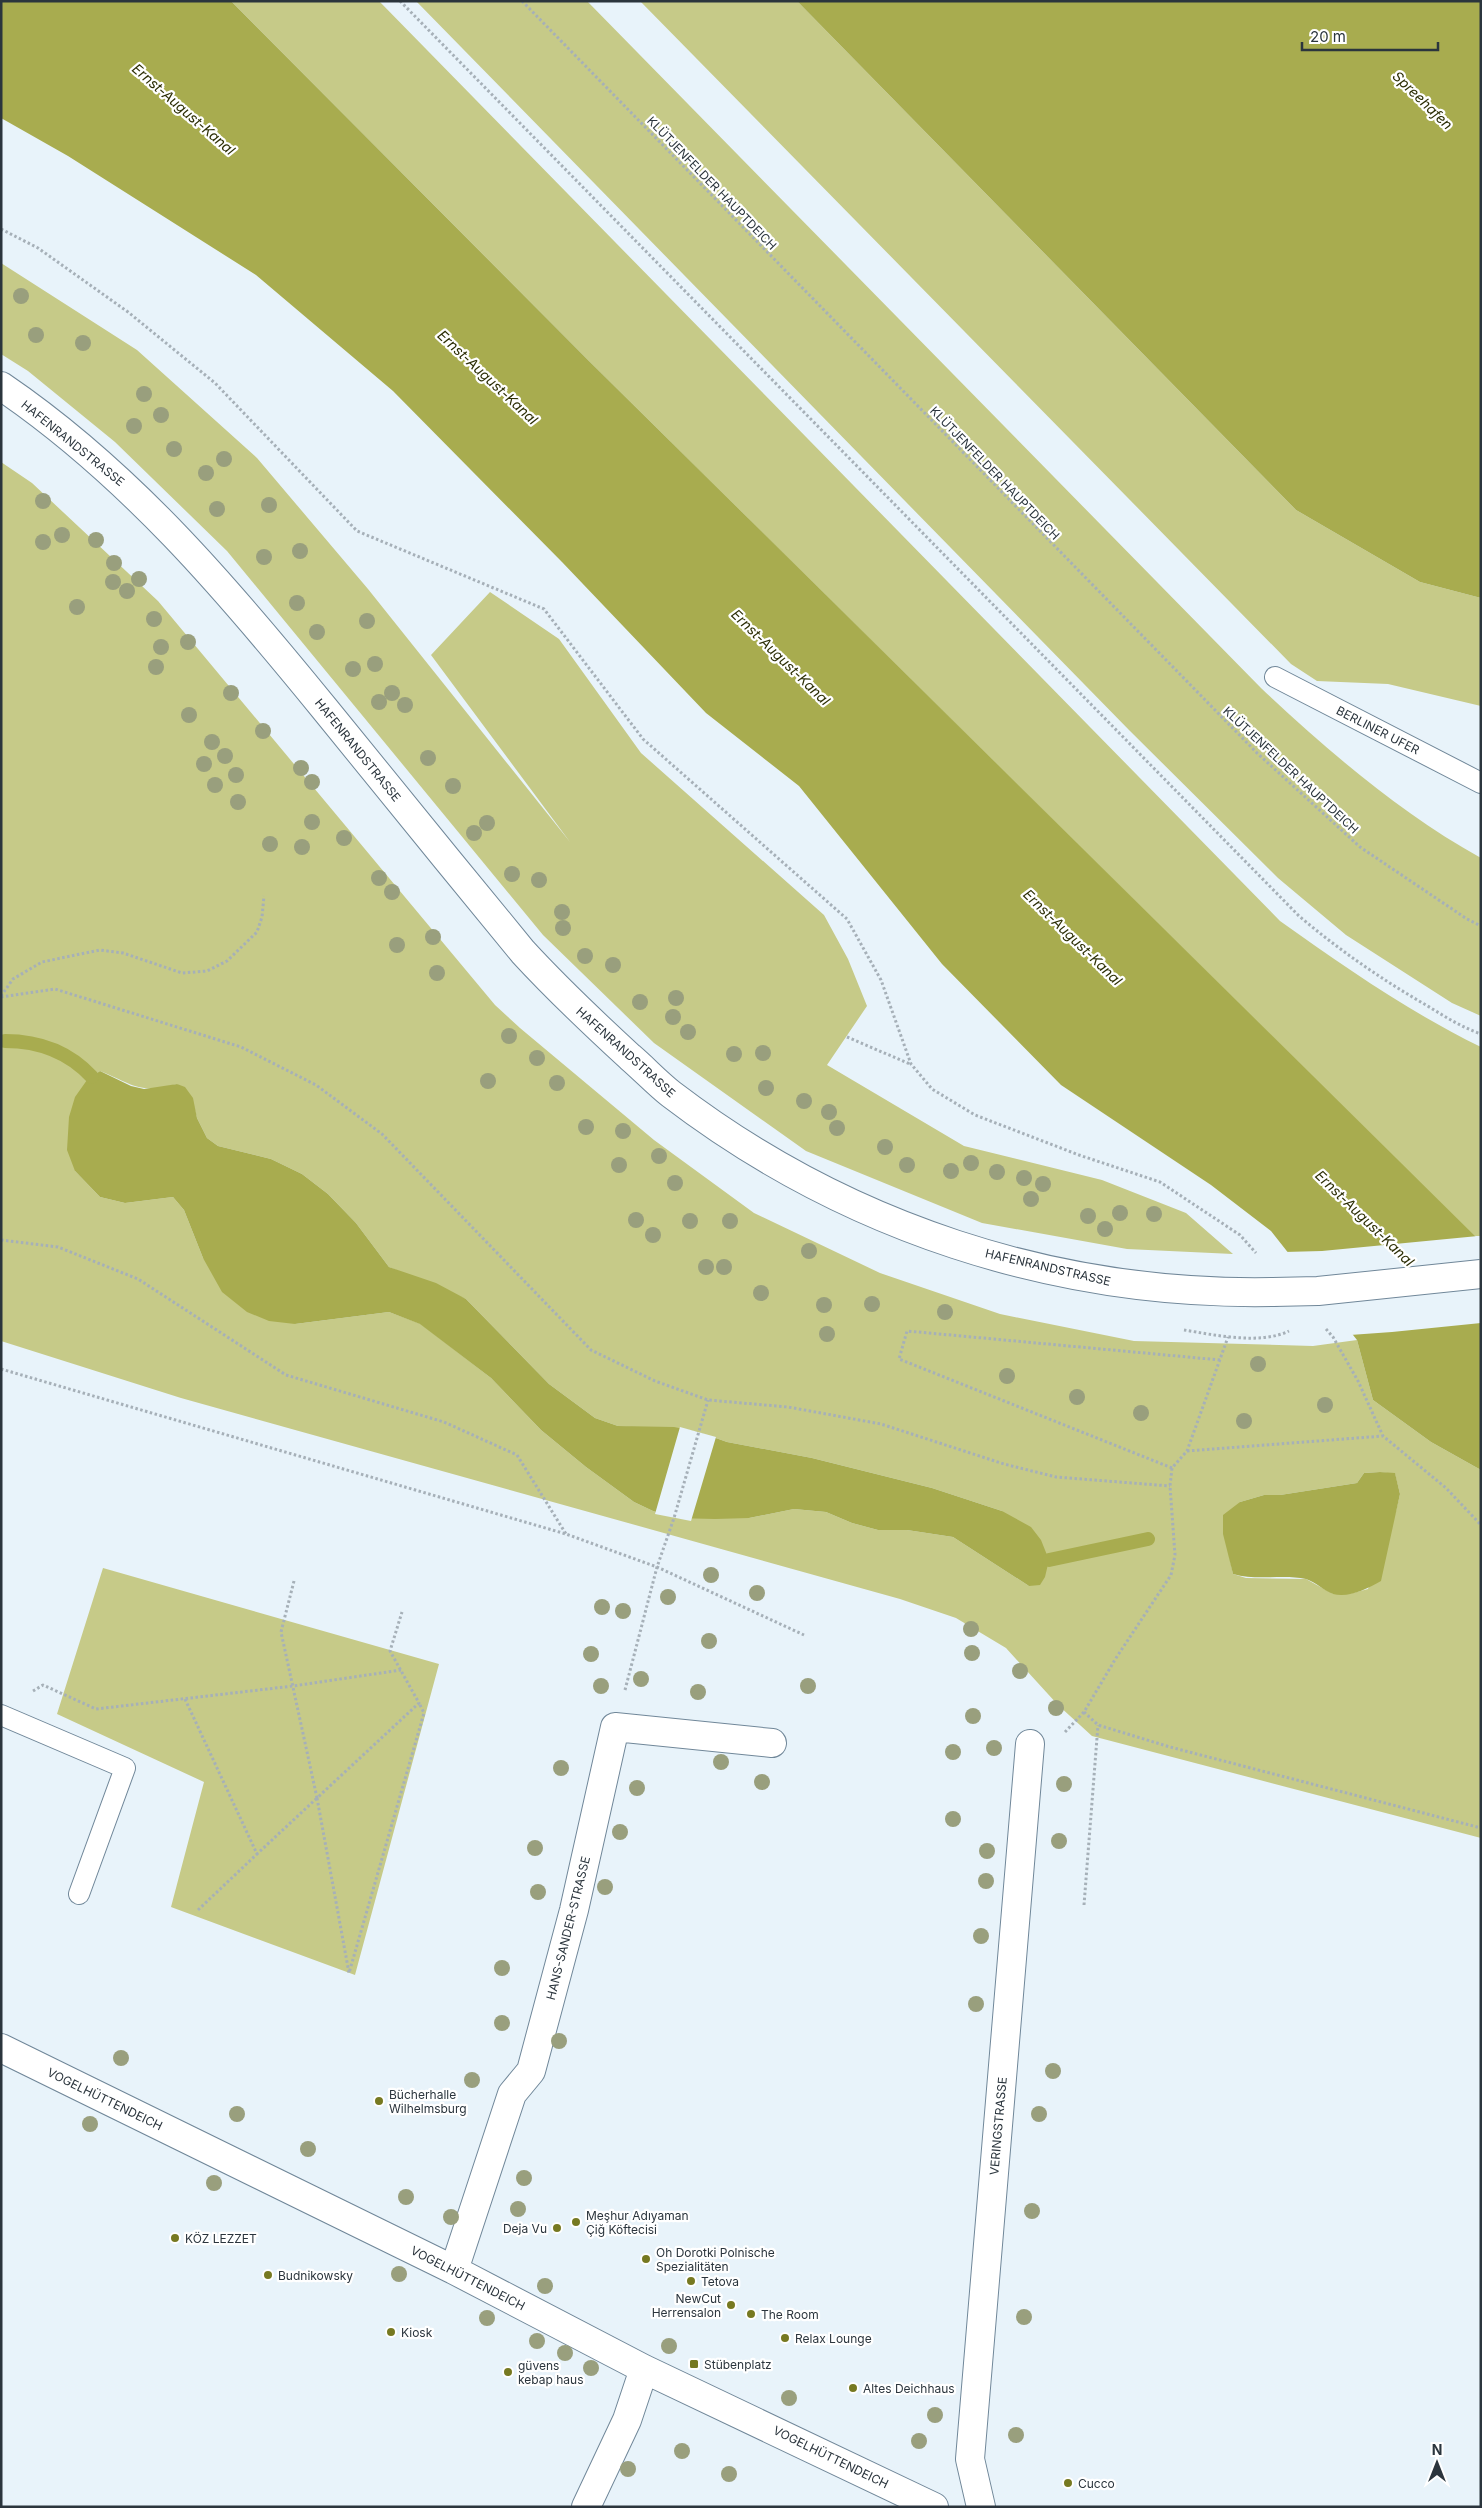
<svg xmlns="http://www.w3.org/2000/svg" width="1482" height="2508" font-family="Inter,sans-serif">
  <style>
    .green { fill: #c6ca88; fill-rule: evenodd }
    .water { fill: #a8ac4f }
    .pier { fill: #e8f3fa }
    .lines { fill: none; stroke-linecap: round; stroke-linejoin: round }
    .stream { stroke: #a8ac4f; stroke-width: 14 }
    .lane-casing { stroke: #708799; stroke-width: 22 }
    .street-casing { stroke: #708799; stroke-width: 30 }
    .secondary-casing { stroke: #708799; stroke-width: 30 }
    .path { stroke: #a6b0b8; stroke-width: 3; stroke-dasharray: 2.5 2.5; stroke-linecap: butt }
    .lane { stroke: #fff; stroke-width: 20 }
    .street { stroke: #fff; stroke-width: 28 }
    .secondary { stroke: #fff; stroke-width: 28 }
    .secondary-bridge-casing { stroke: #708799; stroke-width: 30; stroke-linecap: butt }
    .secondary-bridge { stroke: #fff; stroke-width: 28 }
    .tree { fill: #999f7d }
    .poi-dot { fill: #767921; stroke: #fff; stroke-width: 2 }
    .labels { text-anchor: middle; dominant-baseline: central; stroke-width: 4.5; stroke-linejoin: round; paint-order: stroke }
    .street-label { font-size: 12px; fill: #2b353d; stroke: #fff }
    .poi-label { font-size: 12px; fill: #2b353d; stroke: #fff; text-anchor: start }
    .water-label { font-size: 14px; font-style: italic; fill: #2c2e05; stroke: #fff }
  </style>
  <rect width="100%" height="100%" fill="#e8f3fa"/>
  <path class="green" d="M231,1H379L1280,921C1345,967 1409,1012 1481,1047V1236H1474L589,361Z
    M416,1H587L1261,688C1328,751 1400,813 1481,858V1016L1452,1003L1346,935L1278,878L1129,730Z
    M640,1H797L1296,510L1420,582L1481,598V706L1388,684L1317,681L1291,664Z
    M1,263L137,350L257,458L368,589L570,842L431,655L490,592L559,639L641,753L824,915L848,959L867,1006L827,1065L964,1146L1102,1180L1186,1213L1233,1254L1127,1249L982,1223L806,1151L654,1043L543,935L227,551L115,442L28,371L1,354Z
    M1,462L32,483L158,601L495,1005L520,1028L654,1140L754,1213L880,1273L1000,1314L1134,1341L1313,1346L1357,1340L1373,1400L1431,1442L1481,1470V1838L1092,1736L1058,1705L1006,1648L956,1618L900,1599L181,1398L1,1341ZM100,1071C134,1085 139,1094 177,1084L193,1103L197,1118L207,1138L218,1146L271,1159L302,1174L328,1194L356,1223L389,1267L466,1299L549,1384L595,1418L618,1426L699,1432L727,1442L812,1458L932,1488L1002,1511L1029,1586L953,1537L907,1530H878L852,1523L826,1512L794,1509L749,1518H674L653,1511L634,1502L586,1467L541,1430L491,1378L421,1324L389,1312L295,1324L203,1258L184,1210L173,1197L125,1203L100,1197L75,1171L87,1080ZM1380,1472L1395,1474L1400,1494L1396,1511L1368,1589L1349,1594H1333L1306,1579L1246,1578L1233,1574L1229,1555L1240,1502L1264,1495H1280L1357,1483L1364,1473Z
    M103,1568L439,1664L355,1975L171,1907L204,1782L57,1714Z"/>
  <path class="water" d="M1,1H231L589,361L1481,1242V1470L1431,1442L1373,1400L1357,1340L1271,1231L1211,1185L1061,1085L942,964L799,786L706,713L562,562L393,391L256,275L68,156L1,118Z
    M797,1H1481V598L1420,582L1296,510Z
    M100,1071L131,1086L144,1089L177,1084L185,1087L193,1098L197,1118L207,1138L218,1146L271,1159L302,1174L328,1194L356,1223L389,1267L436,1283L466,1299L549,1384L595,1418L618,1426L674,1427L699,1432L727,1442L812,1458L932,1488L1002,1511L1031,1527L1041,1540L1049,1560L1045,1577L1040,1585L1029,1586L953,1537L907,1530H878L852,1523L826,1512L794,1509L749,1518L715,1519L674,1518L653,1511L634,1502L586,1467L541,1430L491,1378L420,1324L389,1312L295,1324L269,1321L247,1312L222,1292L203,1258L184,1210L173,1197L125,1203L100,1197L75,1171L67,1150L69,1117L75,1097L87,1080Z
    M1380,1472L1395,1473L1400,1494L1381,1581C1367,1589 1349,1598 1333,1594C1324,1591 1316,1582 1306,1579C1283,1574 1257,1581 1233,1574L1223,1534V1515L1240,1502L1264,1495H1280L1357,1483L1364,1473Z"/>
  <path class="pier" d="M1478,1236L1481,1239V1323L1392,1332L1350,1335L1284,1252L1322,1251Z
    M680,1427L716,1437L691,1521L655,1514Z"/>
  <g class="lines">
    <path class="stream" d="M5,1041C39,1041 68,1051 92,1077
      M1049,1560L1148,1539"/>
    <defs>
      <path id="lane" d="M1275,677L1481,783
        M1,1715L125,1768L79,1894"/>
      <path id="street" d="M1,2048L454,2270L644,2369L934,2507
        M454,2270L512,2094L531,2071L574,1910L615,1727L772,1743
        M586,2507L627,2420L644,2369
        M981,2507L970,2459L1030,1744"/>
      <path id="secondary" d="M1,386C129,473 228,590 324,708C391,790 456,871 523,952C557,989 593,1023 630,1057C644,1069 657,1083 671,1094C845,1227 1055,1296 1273,1292"/>
    </defs>
    <use href="#lane" class="lane-casing"/>
    <use href="#street" class="street-casing"/>
    <use href="#secondary" class="secondary-casing"/>
    <path class="path" d="M400,1L1299,916C1339,950 1381,979 1426,1005C1444,1016 1461,1027 1481,1034
      M522,1L1257,753L1360,847L1467,919L1481,926
      M1,229L38,248L128,312L215,383L357,531L544,609L643,739L847,919L881,980L911,1064L932,1089L975,1115L1079,1155L1160,1182L1240,1235L1256,1253
      M1,996L13,979L42,962L100,950L123,953L182,973L207,971L227,961L257,932L262,917L264,896
      M1,997L55,989L241,1047L316,1085L382,1134L591,1350L655,1381L708,1400L788,1407L881,1424L1004,1464L1056,1477L1170,1486
      M847,1037L910,1064
      M1,1240L58,1247L138,1279L286,1375L444,1422L517,1455L566,1534
      M1326,1329L1333,1337L1358,1381L1383,1436L1446,1488L1481,1525
      M1184,1330C1215,1335 1260,1345 1289,1331
      M1,1369L566,1534L657,1567L804,1635
      M1187,1451L1383,1436
      M1172,1468L899,1359L907,1331L1220,1360
      M294,1581L281,1632L317,1798L419,1703L390,1651L402,1612
      M625,1690L657,1567L674,1518L708,1400
      M33,1691L43,1685L96,1709L293,1686L401,1670
      M185,1699L257,1854L317,1798
      M1084,1712L1098,1725L1170,1747L1481,1828
      M1065,1732L1084,1712L1116,1658L1171,1575L1175,1555L1170,1486L1172,1468L1187,1451L1228,1337
      M317,1798L349,1973L424,1713L419,1703
      M1084,1905L1098,1725
      M198,1910L257,1854"/>
    <use href="#lane" class="lane"/>
    <use href="#street" class="street"/>
    <use href="#secondary" class="secondary"/>
    <defs>
      <path id="secondary-bridge" d="M1273,1292L1318,1291L1481,1274"/>
    </defs>
    <use href="#secondary-bridge" class="secondary-bridge-casing"/>
    <use href="#secondary-bridge" class="secondary-bridge"/>
  </g>
  <g class="tree">
    <circle cx="21" cy="296" r="8"/>
    <circle cx="36" cy="335" r="8"/>
    <circle cx="83" cy="343" r="8"/>
    <circle cx="144" cy="394" r="8"/>
    <circle cx="161" cy="415" r="8"/>
    <circle cx="134" cy="426" r="8"/>
    <circle cx="174" cy="449" r="8"/>
    <circle cx="224" cy="459" r="8"/>
    <circle cx="206" cy="473" r="8"/>
    <circle cx="43" cy="501" r="8"/>
    <circle cx="269" cy="505" r="8"/>
    <circle cx="217" cy="509" r="8"/>
    <circle cx="62" cy="535" r="8"/>
    <circle cx="96" cy="540" r="8"/>
    <circle cx="43" cy="542" r="8"/>
    <circle cx="300" cy="551" r="8"/>
    <circle cx="264" cy="557" r="8"/>
    <circle cx="114" cy="563" r="8"/>
    <circle cx="139" cy="579" r="8"/>
    <circle cx="113" cy="582" r="8"/>
    <circle cx="127" cy="591" r="8"/>
    <circle cx="297" cy="603" r="8"/>
    <circle cx="77" cy="607" r="8"/>
    <circle cx="154" cy="619" r="8"/>
    <circle cx="367" cy="621" r="8"/>
    <circle cx="317" cy="632" r="8"/>
    <circle cx="188" cy="642" r="8"/>
    <circle cx="161" cy="647" r="8"/>
    <circle cx="375" cy="664" r="8"/>
    <circle cx="156" cy="667" r="8"/>
    <circle cx="353" cy="669" r="8"/>
    <circle cx="231" cy="693" r="8"/>
    <circle cx="392" cy="693" r="8"/>
    <circle cx="379" cy="702" r="8"/>
    <circle cx="405" cy="705" r="8"/>
    <circle cx="189" cy="715" r="8"/>
    <circle cx="263" cy="731" r="8"/>
    <circle cx="212" cy="742" r="8"/>
    <circle cx="225" cy="756" r="8"/>
    <circle cx="428" cy="758" r="8"/>
    <circle cx="204" cy="764" r="8"/>
    <circle cx="301" cy="768" r="8"/>
    <circle cx="236" cy="775" r="8"/>
    <circle cx="312" cy="782" r="8"/>
    <circle cx="215" cy="785" r="8"/>
    <circle cx="453" cy="786" r="8"/>
    <circle cx="238" cy="802" r="8"/>
    <circle cx="312" cy="822" r="8"/>
    <circle cx="487" cy="823" r="8"/>
    <circle cx="474" cy="833" r="8"/>
    <circle cx="344" cy="838" r="8"/>
    <circle cx="270" cy="844" r="8"/>
    <circle cx="302" cy="847" r="8"/>
    <circle cx="512" cy="874" r="8"/>
    <circle cx="379" cy="878" r="8"/>
    <circle cx="539" cy="880" r="8"/>
    <circle cx="392" cy="892" r="8"/>
    <circle cx="562" cy="912" r="8"/>
    <circle cx="563" cy="928" r="8"/>
    <circle cx="433" cy="937" r="8"/>
    <circle cx="397" cy="945" r="8"/>
    <circle cx="585" cy="956" r="8"/>
    <circle cx="613" cy="965" r="8"/>
    <circle cx="437" cy="973" r="8"/>
    <circle cx="676" cy="998" r="8"/>
    <circle cx="640" cy="1002" r="8"/>
    <circle cx="673" cy="1017" r="8"/>
    <circle cx="688" cy="1032" r="8"/>
    <circle cx="509" cy="1036" r="8"/>
    <circle cx="763" cy="1053" r="8"/>
    <circle cx="734" cy="1054" r="8"/>
    <circle cx="537" cy="1058" r="8"/>
    <circle cx="488" cy="1081" r="8"/>
    <circle cx="557" cy="1083" r="8"/>
    <circle cx="766" cy="1088" r="8"/>
    <circle cx="804" cy="1101" r="8"/>
    <circle cx="829" cy="1112" r="8"/>
    <circle cx="586" cy="1127" r="8"/>
    <circle cx="837" cy="1128" r="8"/>
    <circle cx="623" cy="1131" r="8"/>
    <circle cx="885" cy="1147" r="8"/>
    <circle cx="659" cy="1156" r="8"/>
    <circle cx="971" cy="1163" r="8"/>
    <circle cx="619" cy="1165" r="8"/>
    <circle cx="907" cy="1165" r="8"/>
    <circle cx="951" cy="1171" r="8"/>
    <circle cx="997" cy="1172" r="8"/>
    <circle cx="1024" cy="1178" r="8"/>
    <circle cx="675" cy="1183" r="8"/>
    <circle cx="1043" cy="1184" r="8"/>
    <circle cx="1031" cy="1199" r="8"/>
    <circle cx="1120" cy="1213" r="8"/>
    <circle cx="1154" cy="1214" r="8"/>
    <circle cx="1088" cy="1216" r="8"/>
    <circle cx="636" cy="1220" r="8"/>
    <circle cx="690" cy="1221" r="8"/>
    <circle cx="730" cy="1221" r="8"/>
    <circle cx="1105" cy="1229" r="8"/>
    <circle cx="653" cy="1235" r="8"/>
    <circle cx="809" cy="1251" r="8"/>
    <circle cx="706" cy="1267" r="8"/>
    <circle cx="724" cy="1267" r="8"/>
    <circle cx="761" cy="1293" r="8"/>
    <circle cx="872" cy="1304" r="8"/>
    <circle cx="824" cy="1305" r="8"/>
    <circle cx="945" cy="1312" r="8"/>
    <circle cx="827" cy="1334" r="8"/>
    <circle cx="1258" cy="1364" r="8"/>
    <circle cx="1007" cy="1376" r="8"/>
    <circle cx="1077" cy="1397" r="8"/>
    <circle cx="1325" cy="1405" r="8"/>
    <circle cx="1141" cy="1413" r="8"/>
    <circle cx="1244" cy="1421" r="8"/>
    <circle cx="711" cy="1575" r="8"/>
    <circle cx="757" cy="1593" r="8"/>
    <circle cx="668" cy="1597" r="8"/>
    <circle cx="602" cy="1607" r="8"/>
    <circle cx="623" cy="1611" r="8"/>
    <circle cx="971" cy="1629" r="8"/>
    <circle cx="709" cy="1641" r="8"/>
    <circle cx="972" cy="1653" r="8"/>
    <circle cx="591" cy="1654" r="8"/>
    <circle cx="1020" cy="1671" r="8"/>
    <circle cx="641" cy="1679" r="8"/>
    <circle cx="601" cy="1686" r="8"/>
    <circle cx="808" cy="1686" r="8"/>
    <circle cx="698" cy="1692" r="8"/>
    <circle cx="1056" cy="1708" r="8"/>
    <circle cx="973" cy="1716" r="8"/>
    <circle cx="994" cy="1748" r="8"/>
    <circle cx="953" cy="1752" r="8"/>
    <circle cx="721" cy="1762" r="8"/>
    <circle cx="561" cy="1768" r="8"/>
    <circle cx="762" cy="1782" r="8"/>
    <circle cx="1064" cy="1784" r="8"/>
    <circle cx="637" cy="1788" r="8"/>
    <circle cx="953" cy="1819" r="8"/>
    <circle cx="620" cy="1832" r="8"/>
    <circle cx="1059" cy="1841" r="8"/>
    <circle cx="535" cy="1848" r="8"/>
    <circle cx="987" cy="1851" r="8"/>
    <circle cx="986" cy="1881" r="8"/>
    <circle cx="605" cy="1887" r="8"/>
    <circle cx="538" cy="1892" r="8"/>
    <circle cx="981" cy="1936" r="8"/>
    <circle cx="502" cy="1968" r="8"/>
    <circle cx="976" cy="2004" r="8"/>
    <circle cx="502" cy="2023" r="8"/>
    <circle cx="559" cy="2041" r="8"/>
    <circle cx="121" cy="2058" r="8"/>
    <circle cx="1053" cy="2071" r="8"/>
    <circle cx="472" cy="2080" r="8"/>
    <circle cx="237" cy="2114" r="8"/>
    <circle cx="1039" cy="2114" r="8"/>
    <circle cx="90" cy="2124" r="8"/>
    <circle cx="308" cy="2149" r="8"/>
    <circle cx="524" cy="2178" r="8"/>
    <circle cx="214" cy="2183" r="8"/>
    <circle cx="406" cy="2197" r="8"/>
    <circle cx="518" cy="2209" r="8"/>
    <circle cx="1032" cy="2211" r="8"/>
    <circle cx="451" cy="2217" r="8"/>
    <circle cx="399" cy="2274" r="8"/>
    <circle cx="545" cy="2286" r="8"/>
    <circle cx="1024" cy="2317" r="8"/>
    <circle cx="487" cy="2318" r="8"/>
    <circle cx="537" cy="2341" r="8"/>
    <circle cx="669" cy="2346" r="8"/>
    <circle cx="565" cy="2353" r="8"/>
    <circle cx="591" cy="2368" r="8"/>
    <circle cx="789" cy="2398" r="8"/>
    <circle cx="935" cy="2415" r="8"/>
    <circle cx="1016" cy="2435" r="8"/>
    <circle cx="919" cy="2441" r="8"/>
    <circle cx="682" cy="2451" r="8"/>
    <circle cx="628" cy="2469" r="8"/>
    <circle cx="729" cy="2474" r="8"/>
  </g>
  <g class="poi-dot">
    <circle cx="379" cy="2101" r="5"/>
    <circle cx="576" cy="2222" r="5"/>
    <circle cx="557" cy="2228" r="5"/>
    <circle cx="175" cy="2238" r="5"/>
    <circle cx="646" cy="2259" r="5"/>
    <circle cx="268" cy="2275" r="5"/>
    <circle cx="691" cy="2281" r="5"/>
    <circle cx="731" cy="2305" r="5"/>
    <circle cx="751" cy="2314" r="5"/>
    <circle cx="391" cy="2332" r="5"/>
    <circle cx="785" cy="2338" r="5"/>
    <rect x="689" y="2359" width="10" height="10" rx="2.5"/>
    <circle cx="508" cy="2372" r="5"/>
    <circle cx="853" cy="2388" r="5"/>
    <circle cx="1068" cy="2483" r="5"/>
  </g>
  <g class="labels">
    <g class="street-label">
      <text transform="translate(712 183) rotate(46)">KLÜTJENFELDER HAUPTDEICH</text>
      <text transform="translate(73 443) rotate(39)">HAFENRANDSTRASSE</text>
      <text transform="translate(995 473) rotate(46)">KLÜTJENFELDER HAUPTDEICH</text>
      <text transform="translate(1378 730) rotate(27)">BERLINER UFER</text>
      <text transform="translate(358 750) rotate(51)">HAFENRANDSTRASSE</text>
      <text transform="translate(1291 770) rotate(43)">KLÜTJENFELDER HAUPTDEICH</text>
      <text transform="translate(626 1052) rotate(42)">HAFENRANDSTRASSE</text>
      <text transform="translate(1048 1267) rotate(13)">HAFENRANDSTRASSE</text>
      <text transform="translate(568 1928) rotate(-76)">HANS-SANDER-STRASSE</text>
      <text transform="translate(105 2099) rotate(26)">VOGELHÜTTENDEICH</text>
      <text transform="translate(998 2126) rotate(-85)">VERINGSTRASSE</text>
      <text transform="translate(468 2278) rotate(27)">VOGELHÜTTENDEICH</text>
      <text transform="translate(831 2457) rotate(26)">VOGELHÜTTENDEICH</text>
    </g>
    <g class="poi-label">
      <text x="389" y="2094">Bücherhalle<tspan x="389" dy="14">Wilhelmsburg</tspan></text>
      <text x="586" y="2215">Meşhur Adıyaman<tspan x="586" dy="14">Çiğ Köftecisi</tspan></text>
      <text x="547" y="2228" text-anchor="end">Deja Vu</text>
      <text x="185" y="2238">KÖZ LEZZET</text>
      <text x="656" y="2252">Oh Dorotki Polnische<tspan x="656" dy="14">Spezialitäten</tspan></text>
      <text x="278" y="2275">Budnikowsky</text>
      <text x="701" y="2281">Tetova</text>
      <text x="721" y="2298" text-anchor="end">NewCut<tspan x="721" dy="14">Herrensalon</tspan></text>
      <text x="761" y="2314">The Room</text>
      <text x="401" y="2332">Kiosk</text>
      <text x="795" y="2338">Relax Lounge</text>
      <text x="704" y="2364">Stübenplatz</text>
      <text x="518" y="2365">güvens<tspan x="518" dy="14">kebap haus</tspan></text>
      <text x="863" y="2388">Altes Deichhaus</text>
      <text x="1078" y="2483">Cucco</text>
    </g>
    <g class="water-label">
      <text transform="translate(1423 100) rotate(44)">Spreehafen</text>
      <text transform="translate(184 109) rotate(41)">Ernst-August-Kanal</text>
      <text transform="translate(488 377) rotate(43)">Ernst-August-Kanal</text>
      <text transform="translate(781 657) rotate(44)">Ernst-August-Kanal</text>
      <text transform="translate(1073 937) rotate(44)">Ernst-August-Kanal</text>
      <text transform="translate(1365 1218) rotate(44)">Ernst-August-Kanal</text>
    </g>
  </g>
  <rect width="1482" height="2508" fill="none" stroke="#2b353d" stroke-width="5"/>
  <g transform="translate(1437 2463)" stroke="#ffffff" stroke-width="4" paint-order="stroke">
  <path d="M0-4L9 19L0 12L-9 19Z" fill="#2b353d"/>
  <text y="-8" font-size="14" font-weight="bold" text-anchor="middle" fill="#2b353d">N</text>
  </g>
  <path d="M1302 42v8h136v-8" fill="none" stroke="#2b353d" stroke-width="2.5"/>
  <text x="1310" y="42" font-size="15" fill="#2b353d" stroke="#ffffff" stroke-width="4" paint-order="stroke">20 m</text>
</svg>
